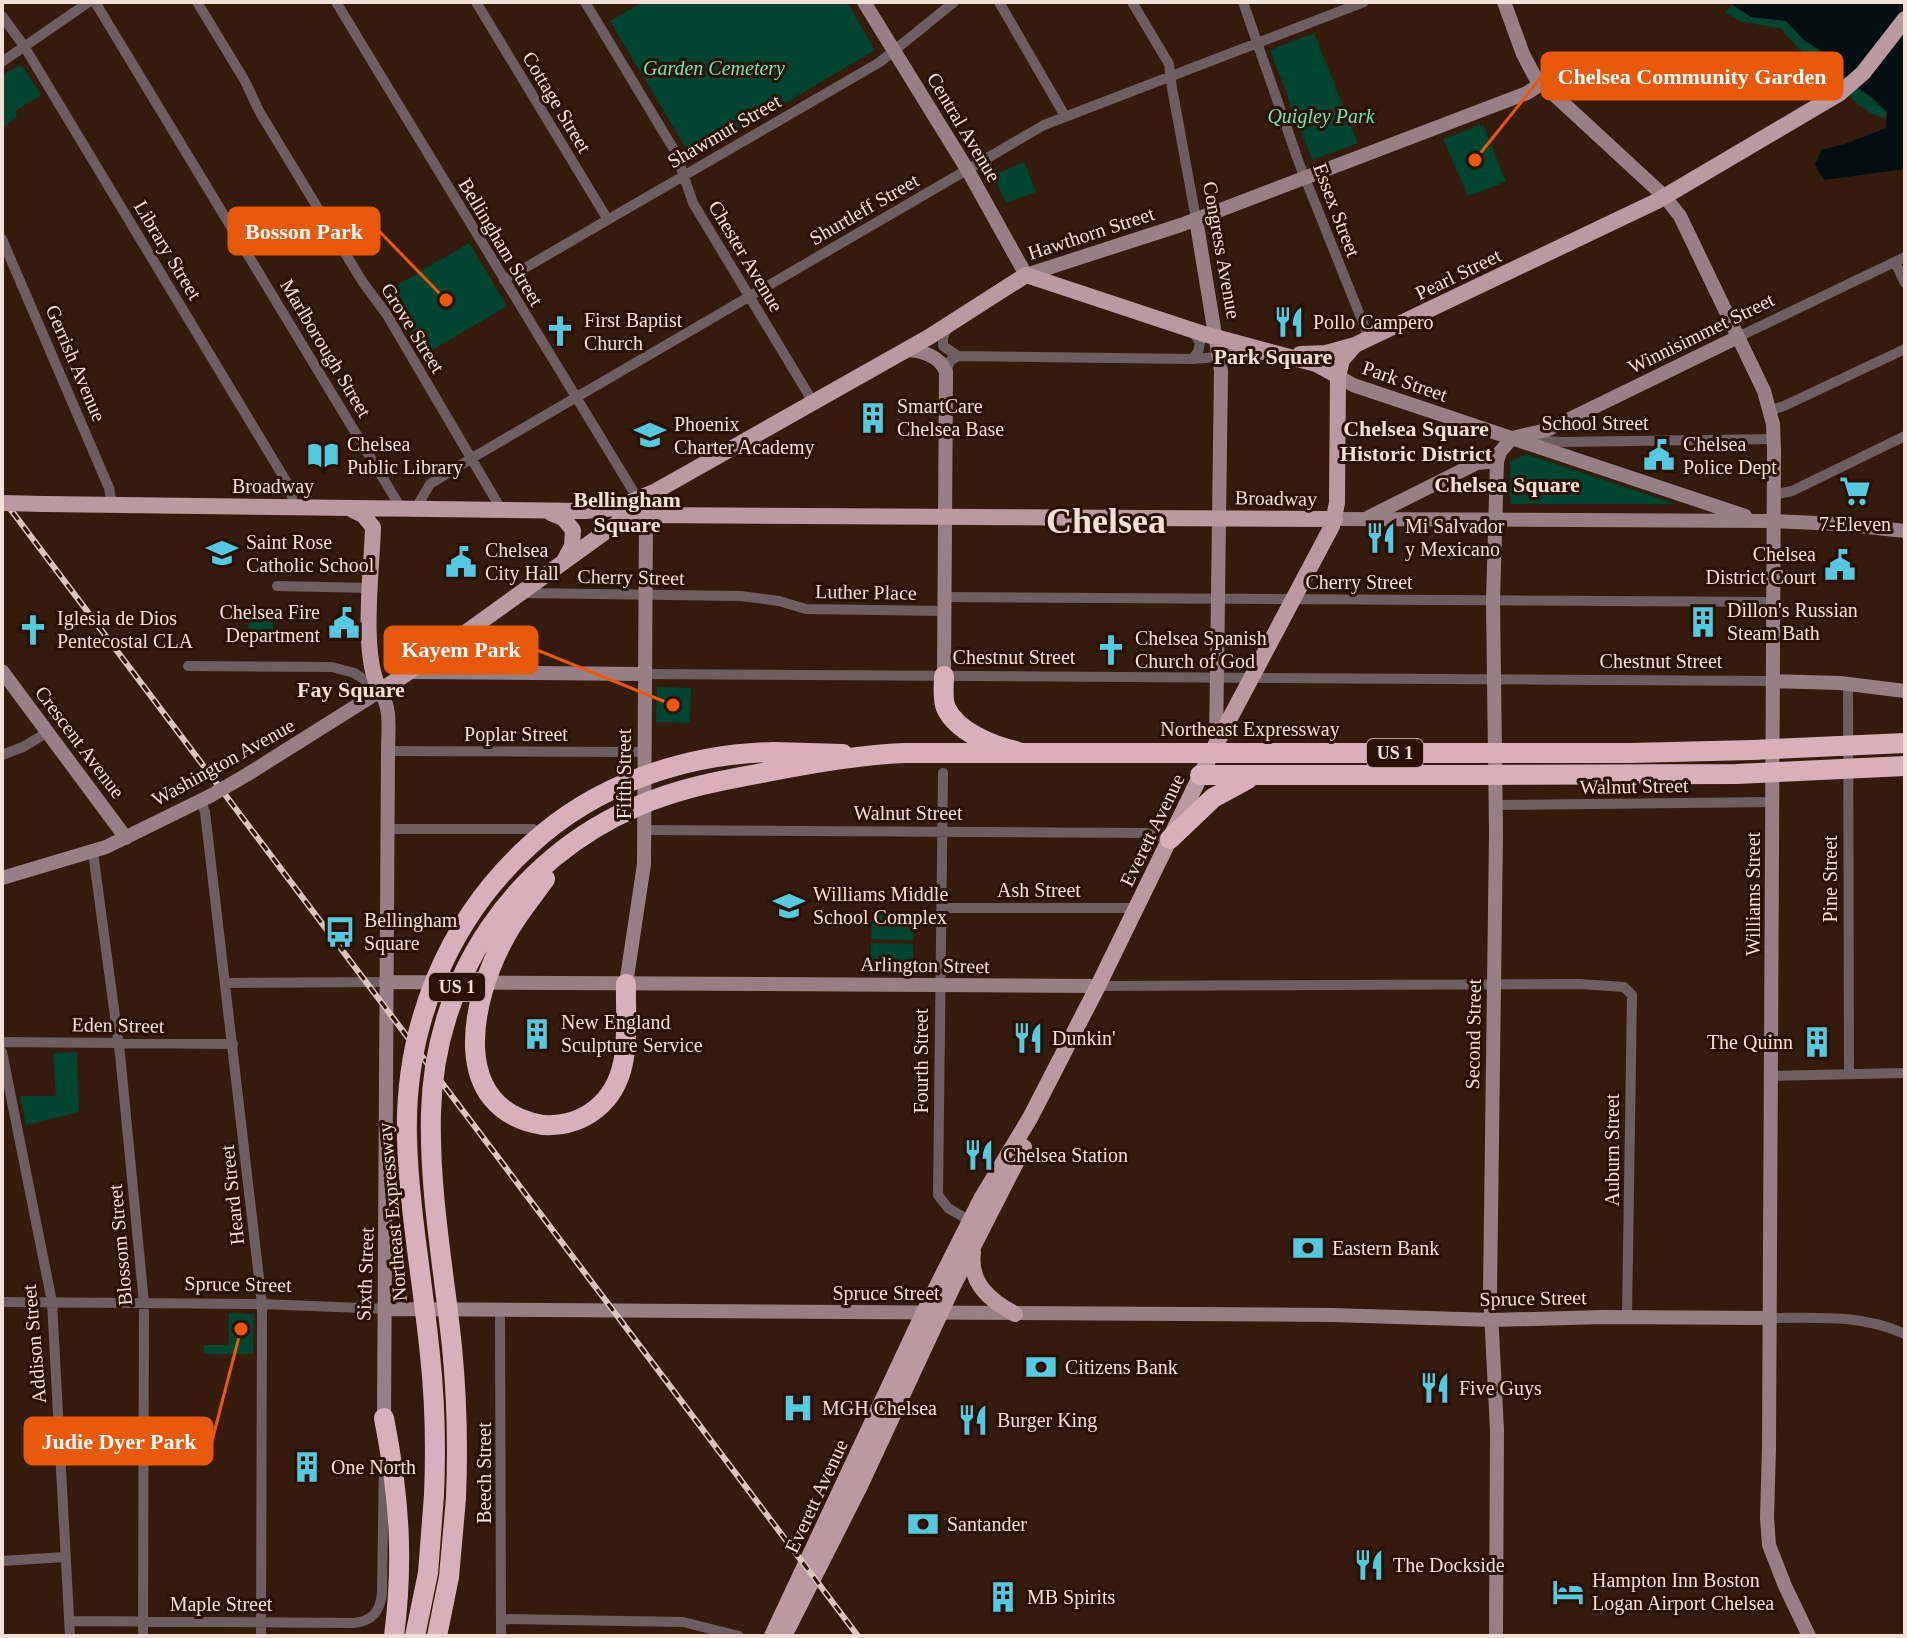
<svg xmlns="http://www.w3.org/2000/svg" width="1907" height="1638" font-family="Georgia,serif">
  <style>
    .green { fill: #00452f }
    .water { fill: #030e12 }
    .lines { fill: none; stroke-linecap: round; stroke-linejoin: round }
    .street { stroke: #6e5e62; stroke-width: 10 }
    .secondary { stroke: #987f86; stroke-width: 14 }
    .primary { stroke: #ba99a1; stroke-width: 16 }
    .highway { stroke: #d8b0bb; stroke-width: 20 }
    .rail-casing { stroke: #d9c5bb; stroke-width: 6 }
    .rail { stroke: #2a1104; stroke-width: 3; stroke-dasharray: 9; stroke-linecap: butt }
    .secondary-bridge { stroke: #987f86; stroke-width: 14 }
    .primary-bridge { stroke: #ba99a1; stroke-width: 16 }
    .highway-bridge { stroke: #d8b0bb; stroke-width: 20 }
    .labels { text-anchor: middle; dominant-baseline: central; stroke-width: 6; stroke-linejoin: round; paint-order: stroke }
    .shield { fill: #2a1104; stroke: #b7a298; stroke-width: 2 }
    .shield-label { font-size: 18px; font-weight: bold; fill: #f3e0d7 }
    .park-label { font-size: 20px; font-style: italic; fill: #6be6b5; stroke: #2a1104 }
    .street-label { font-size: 20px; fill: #f3e0d7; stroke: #2a1104 }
    .poi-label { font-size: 20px; fill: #f3e0d7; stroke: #2a1104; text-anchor: start }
    .neighbourhood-label { font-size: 22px; font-weight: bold; fill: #f3e0d7; stroke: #2a1104 }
    .town-label { font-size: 36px; font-weight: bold; fill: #f3e0d7; stroke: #2a1104 }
    .leader { fill: none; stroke: #e8590c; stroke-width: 3 }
    .callout-dot { fill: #e8590c; stroke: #2a1104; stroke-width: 3 }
    .callout { fill: #e8590c; stroke: #e8590c; stroke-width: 3 }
    .callout-label { font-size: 22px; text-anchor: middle; font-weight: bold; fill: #fff }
  </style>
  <rect width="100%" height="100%" fill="#351b0c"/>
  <path class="green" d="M643,2H847L875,50L692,158L610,21Z
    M1733,5L1751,17L1786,21L1804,40L1827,55L1840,72L1887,112L1885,119L1868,112L1853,100L1832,73L1799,49L1780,28L1742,22L1724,12Z
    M1314,33L1358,143L1312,160L1270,50Z
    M19,65L23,67L41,95L15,111L17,117L2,128V76Z
    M1483,124L1506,182L1468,196L1443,139Z
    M1024,162L1036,192L1006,203L993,175Z
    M469,243L507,306L422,356L384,293Z
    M1526,454L1676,504H1510V462Z
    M258,610H273V642H254L248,625Z
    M657,687L691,688L690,723L656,722Z
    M872,914L913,915V940L871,939Z
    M871,943L913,944V969H871Z
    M77,1052L79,1112L26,1125L20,1096H56L53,1053Z
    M229,1313L254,1314L253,1354H204V1345H229Z"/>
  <path class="water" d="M1733,2H1905V169L1824,180L1815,165L1821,150L1845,144L1886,128L1887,112L1873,98L1852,84L1827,55L1804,40L1786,21L1751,17L1733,5Z"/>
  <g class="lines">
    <path class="street" d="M95,2L401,508
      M197,2L245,81L259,111L362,281L387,315L501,509
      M336,2L638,499
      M476,2L608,220
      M585,2L676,153L693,203L813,402
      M999,2L1065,116
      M1132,2L1169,64L1172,88L1196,219
      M1243,2L1299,163L1369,338
      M2,16L24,46L289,486L294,506
      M2,62L89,2
      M2,239L109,488L112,504
      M1895,262L1905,283
      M504,280L880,62L954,2
      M947,329L943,337V346L958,356
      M1192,330L1200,343L1198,352L1192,359
      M1738,337L1905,257
      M946,372L950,361L958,356L1192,359L1220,357
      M1771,410L1784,406L1905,349
      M1530,440L1563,442L1774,439
      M1773,495L1792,491L1905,436
      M416,508L430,484L472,458L1044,125L1364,2
      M277,586L371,588
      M522,593L741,596L779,601L806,609L944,611
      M945,597L1773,602
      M188,666L332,667L354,673L376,687
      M644,674L1773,681
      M1848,683L1849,1074
      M388,751L644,752
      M2,755L23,747L48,732
      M943,773L938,1195L948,1208L975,1224
      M201,801L205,812L262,1304L261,1636
      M1496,805L1773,802
      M387,829H533
      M644,830L1146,833L1170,839
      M93,852L120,1054L144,1303L143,1636
      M942,908H1136
      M226,983L386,982
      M1098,986L1580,984L1624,987L1632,995L1627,1317
      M2,1042L233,1044
      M2,1052L52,1302L70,1636
      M1772,1076L1905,1073
      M2,1302L262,1304L386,1309
      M500,1311L501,1636
      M1770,1318C1816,1318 1862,1314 1905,1334
      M2,1561L65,1557
      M501,1619L683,1622L739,1636
      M69,1621L353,1623C372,1622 380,1612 382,1593L384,1463"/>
    <path class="secondary" d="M864,2L967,169L1026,275L1181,225L1527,93L1541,84
      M1504,2L1523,54L1535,77L1665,197L1680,216L1764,391L1773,424L1774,450L1769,1448L1767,1518L1769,1545L1785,1586L1809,1636
      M1196,219L1221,371L1216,744
      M905,350C921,350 940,356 946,372L944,676
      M1220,357L1263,353
      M1338,376L1353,385L1745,516
      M1369,517L1477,463L1497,461
      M1335,519L1773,521L1839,524L1905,531
      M2,671L126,838
      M409,672L644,674
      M1773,681L1840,683L1905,691
      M248,774L380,691C392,709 388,731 388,751L384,1418
      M2,878L106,847L210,796
      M386,982L1098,986
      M626,984L644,864L646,514
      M386,1309L1332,1315L1493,1320L1603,1317L1770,1318
      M1496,1636L1497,1430L1490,1292L1496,833L1493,601L1497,461L1500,452L1512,438L1547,430L1738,337"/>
    <path class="primary" d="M1300,354L1326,353L1355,345L1657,201L1840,93L1863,73L1905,19
      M44,504L585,511L616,508L656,491L929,337L1026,275L1204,334L1316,364L1338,376
      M351,509L363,515L373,527C372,570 360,654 380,691L436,654L619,522L639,515L1335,519
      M551,513L563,518L573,530L572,546L565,559
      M973,1252C969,1283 989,1300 1015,1314
      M772,1636L923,1314L981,1199L1030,1118L1098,986L1213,750L1332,526L1337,503L1338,376L1342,360L1355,345
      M784,1636L858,1490L953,1286L1024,1147"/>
    <path class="highway" d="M944,676C944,686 942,699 946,708C957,732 993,746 1016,751
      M774,752L843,754
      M1200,775H1472
      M1170,839L1213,798L1248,779
      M543,1125C562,1126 581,1121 596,1109C634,1079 625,1027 626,984
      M384,1418C399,1494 404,1559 394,1636
      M415,1636L428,1573L434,1495
      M437,1636L449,1577L456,1498"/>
    <defs>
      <path id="rail" d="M2,498L858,1636"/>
    </defs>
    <use href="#rail" class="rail-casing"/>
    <use href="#rail" class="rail"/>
    <path class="secondary-bridge" d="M210,796L248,774"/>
    <path class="primary-bridge" d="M2,503L44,504"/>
    <path class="highway-bridge" d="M1472,775L1736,774L1905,766
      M543,1125C447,1109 471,1000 504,939C515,917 531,899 545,879
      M434,1495C436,1448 435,1401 430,1355C423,1283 409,1210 407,1138C404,1027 447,920 530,845C596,784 685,754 774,752
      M456,1498C458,1448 457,1398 452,1347C444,1270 429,1192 431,1113C434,978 514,859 638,806C679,788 723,780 767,772C812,763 857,755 904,753H1630L1752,750L1905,743"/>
  </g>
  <defs>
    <symbol id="restaurant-bare" viewBox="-9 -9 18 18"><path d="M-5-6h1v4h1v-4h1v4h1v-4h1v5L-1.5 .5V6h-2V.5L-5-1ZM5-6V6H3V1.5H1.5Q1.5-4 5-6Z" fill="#56c9e1" stroke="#2a1104" stroke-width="2.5" paint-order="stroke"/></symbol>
    <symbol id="church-bare" viewBox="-9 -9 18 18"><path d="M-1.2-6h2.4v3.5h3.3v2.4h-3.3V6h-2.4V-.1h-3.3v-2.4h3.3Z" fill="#56c9e1" stroke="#2a1104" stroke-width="2.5" paint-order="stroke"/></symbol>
    <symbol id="building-bare" viewBox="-9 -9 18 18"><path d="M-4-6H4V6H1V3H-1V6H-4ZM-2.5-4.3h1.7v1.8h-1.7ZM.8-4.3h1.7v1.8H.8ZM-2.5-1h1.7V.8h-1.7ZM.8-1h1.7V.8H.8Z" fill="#56c9e1" stroke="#2a1104" stroke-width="2.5" paint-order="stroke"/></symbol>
    <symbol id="school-bare" viewBox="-9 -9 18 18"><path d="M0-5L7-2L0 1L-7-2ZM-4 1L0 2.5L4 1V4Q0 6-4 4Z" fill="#56c9e1" stroke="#2a1104" stroke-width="2.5" paint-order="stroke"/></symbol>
    <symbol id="library-bare" viewBox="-9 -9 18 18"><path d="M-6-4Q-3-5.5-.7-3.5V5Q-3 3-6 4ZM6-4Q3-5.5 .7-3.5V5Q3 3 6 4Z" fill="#56c9e1" stroke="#2a1104" stroke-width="2.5" paint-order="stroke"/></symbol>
    <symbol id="civic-bare" viewBox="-9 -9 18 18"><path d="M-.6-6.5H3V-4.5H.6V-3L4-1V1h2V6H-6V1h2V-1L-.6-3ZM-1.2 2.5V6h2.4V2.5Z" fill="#56c9e1" stroke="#2a1104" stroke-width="2.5" paint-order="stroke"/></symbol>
    <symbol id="supermarket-bare" viewBox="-9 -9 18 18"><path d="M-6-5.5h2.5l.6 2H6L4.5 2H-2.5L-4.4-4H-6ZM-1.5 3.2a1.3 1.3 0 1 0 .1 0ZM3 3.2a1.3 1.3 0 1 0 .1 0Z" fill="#56c9e1" stroke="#2a1104" stroke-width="2.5" paint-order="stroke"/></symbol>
    <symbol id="bus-bare" viewBox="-9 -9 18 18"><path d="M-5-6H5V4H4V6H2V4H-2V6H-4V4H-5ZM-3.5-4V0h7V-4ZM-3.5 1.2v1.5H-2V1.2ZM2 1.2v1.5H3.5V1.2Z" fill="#56c9e1" stroke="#2a1104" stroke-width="2.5" paint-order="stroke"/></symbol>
    <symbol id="bank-bare" viewBox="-9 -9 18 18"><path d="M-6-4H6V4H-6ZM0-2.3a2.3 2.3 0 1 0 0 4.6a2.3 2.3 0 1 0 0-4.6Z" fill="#56c9e1" stroke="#2a1104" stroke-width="2.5" paint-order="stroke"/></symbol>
    <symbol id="hospital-bare" viewBox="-9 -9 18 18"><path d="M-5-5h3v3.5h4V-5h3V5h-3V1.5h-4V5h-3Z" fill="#56c9e1" stroke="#2a1104" stroke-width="2.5" paint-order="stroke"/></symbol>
    <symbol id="hotel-bare" viewBox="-9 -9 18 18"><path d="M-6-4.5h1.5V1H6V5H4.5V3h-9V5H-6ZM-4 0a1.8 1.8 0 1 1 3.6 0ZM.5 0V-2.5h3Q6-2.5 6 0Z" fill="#56c9e1" stroke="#2a1104" stroke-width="2.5" paint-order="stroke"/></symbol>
  </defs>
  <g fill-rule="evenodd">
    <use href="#restaurant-bare" x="1267" y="300" width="44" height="44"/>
    <use href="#church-bare" x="538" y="309" width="44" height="44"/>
    <use href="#building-bare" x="851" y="396" width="44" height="44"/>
    <use href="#school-bare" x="628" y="413" width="44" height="44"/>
    <use href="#library-bare" x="301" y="433" width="44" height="44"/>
    <use href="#civic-bare" x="1637" y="433" width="44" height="44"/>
    <use href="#supermarket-bare" x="1833" y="469" width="44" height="44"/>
    <use href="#restaurant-bare" x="1359" y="516" width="44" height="44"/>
    <use href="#school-bare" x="200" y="531" width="44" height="44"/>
    <use href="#civic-bare" x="439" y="540" width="44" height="44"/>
    <use href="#civic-bare" x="1818" y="543" width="44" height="44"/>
    <use href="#building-bare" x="1681" y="600" width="44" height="44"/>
    <use href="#civic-bare" x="322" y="601" width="44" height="44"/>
    <use href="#church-bare" x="11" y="608" width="44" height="44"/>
    <use href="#church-bare" x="1089" y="628" width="44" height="44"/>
    <use href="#school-bare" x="767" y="884" width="44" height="44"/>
    <use href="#bus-bare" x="318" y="910" width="44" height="44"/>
    <use href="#building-bare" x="515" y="1012" width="44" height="44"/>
    <use href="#restaurant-bare" x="1006" y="1016" width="44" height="44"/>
    <use href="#building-bare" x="1795" y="1020" width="44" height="44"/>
    <use href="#restaurant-bare" x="957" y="1133" width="44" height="44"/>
    <use href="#bank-bare" x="1286" y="1226" width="44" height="44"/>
    <use href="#bank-bare" x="1019" y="1345" width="44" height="44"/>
    <use href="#restaurant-bare" x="1413" y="1366" width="44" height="44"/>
    <use href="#hospital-bare" x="776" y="1386" width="44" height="44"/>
    <use href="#restaurant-bare" x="951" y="1398" width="44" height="44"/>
    <use href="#building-bare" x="285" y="1445" width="44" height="44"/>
    <use href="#bank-bare" x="901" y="1502" width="44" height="44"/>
    <use href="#restaurant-bare" x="1347" y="1543" width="44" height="44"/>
    <use href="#hotel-bare" x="1546" y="1570" width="44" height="44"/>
    <use href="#building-bare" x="981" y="1575" width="44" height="44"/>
  </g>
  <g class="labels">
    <g class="shield">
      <rect x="1367" y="739" width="56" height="28" rx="6"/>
      <rect x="429" y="973" width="56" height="28" rx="6"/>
    </g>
    <g class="shield-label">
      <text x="1395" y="753">US 1</text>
      <text x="457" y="987">US 1</text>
    </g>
    <g class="park-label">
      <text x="714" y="68">Garden Cemetery</text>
      <text x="1321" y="116">Quigley Park</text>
    </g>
    <g class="street-label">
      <text transform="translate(557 102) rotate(59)">Cottage Street</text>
      <text transform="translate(964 127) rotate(59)">Central Avenue</text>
      <text transform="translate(724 131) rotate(-30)">Shawmut Street</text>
      <text transform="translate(864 209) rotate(-30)">Shurtleff Street</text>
      <text transform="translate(1337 210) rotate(69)">Essex Street</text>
      <text transform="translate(1091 233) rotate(-18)">Hawthorn Street</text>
      <text transform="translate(501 242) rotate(59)">Bellingham Street</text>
      <text transform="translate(168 250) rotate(59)">Library Street</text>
      <text transform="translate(1222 250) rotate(80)">Congress Avenue</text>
      <text transform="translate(746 256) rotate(59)">Chester Avenue</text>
      <text transform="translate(1458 274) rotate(-26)">Pearl Street</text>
      <text transform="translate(413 328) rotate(58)">Grove Street</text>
      <text transform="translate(1701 333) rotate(-26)">Winnisimmet Street</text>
      <text transform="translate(326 348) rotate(59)">Marlborough Street</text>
      <text transform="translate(76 363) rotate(67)">Gerrish Avenue</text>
      <text transform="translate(1405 381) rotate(19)">Park Street</text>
      <text x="1595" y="423">School Street</text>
      <text x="273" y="486">Broadway</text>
      <text transform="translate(1276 498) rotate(1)">Broadway</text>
      <text transform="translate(631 577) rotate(1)">Cherry Street</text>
      <text x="1359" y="582">Cherry Street</text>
      <text transform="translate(866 592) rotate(1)">Luther Place</text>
      <text x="1014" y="657">Chestnut Street</text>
      <text x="1661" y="661">Chestnut Street</text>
      <text x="1250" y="729">Northeast Expressway</text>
      <text x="516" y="734">Poplar Street</text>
      <text transform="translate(80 742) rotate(53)">Crescent Avenue</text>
      <text transform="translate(223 762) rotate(-29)">Washington Avenue</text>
      <text transform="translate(624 774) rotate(-90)">Fifth Street</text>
      <text transform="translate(1634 786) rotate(-1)">Walnut Street</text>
      <text x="908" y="813">Walnut Street</text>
      <text transform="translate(1152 830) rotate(-64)">Everett Avenue</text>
      <text transform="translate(1830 879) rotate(-90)">Pine Street</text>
      <text x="1039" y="890">Ash Street</text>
      <text transform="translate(1753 894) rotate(-90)">Williams Street</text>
      <text transform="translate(925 965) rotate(1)">Arlington Street</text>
      <text transform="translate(118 1025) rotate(1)">Eden Street</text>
      <text transform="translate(1473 1034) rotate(-89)">Second Street</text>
      <text transform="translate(921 1061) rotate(-90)">Fourth Street</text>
      <text transform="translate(1612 1150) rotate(-90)">Auburn Street</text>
      <text transform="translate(232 1195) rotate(-96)">Heard Street</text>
      <text transform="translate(392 1212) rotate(-95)">Northeast Expressway</text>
      <text transform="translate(120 1245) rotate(-95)">Blossom Street</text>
      <text transform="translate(365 1274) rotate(-88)">Sixth Street</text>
      <text transform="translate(238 1284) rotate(1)">Spruce Street</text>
      <text x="886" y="1293">Spruce Street</text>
      <text transform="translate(1533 1298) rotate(-1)">Spruce Street</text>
      <text transform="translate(34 1344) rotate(-95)">Addison Street</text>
      <text transform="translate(484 1473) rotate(-90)">Beech Street</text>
      <text transform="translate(816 1496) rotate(-65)">Everett Avenue</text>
      <text x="221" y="1604">Maple Street</text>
    </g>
    <g class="poi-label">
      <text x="584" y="320">First Baptist<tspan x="584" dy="23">Church</tspan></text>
      <text x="1313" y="322">Pollo Campero</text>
      <text x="897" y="406">SmartCare<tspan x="897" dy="23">Chelsea Base</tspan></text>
      <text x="674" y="424">Phoenix<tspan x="674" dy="23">Charter Academy</tspan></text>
      <text x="347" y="444">Chelsea<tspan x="347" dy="23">Public Library</tspan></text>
      <text x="1683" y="444">Chelsea<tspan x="1683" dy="23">Police Dept</tspan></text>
      <text x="1855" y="524" text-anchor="middle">7-Eleven</text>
      <text x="1405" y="526">Mi Salvador<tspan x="1405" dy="23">y Mexicano</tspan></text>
      <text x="246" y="542">Saint Rose<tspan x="246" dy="23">Catholic School</tspan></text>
      <text x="485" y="550">Chelsea<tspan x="485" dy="23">City Hall</tspan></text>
      <text x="1816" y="554" text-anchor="end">Chelsea<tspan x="1816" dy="23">District Court</tspan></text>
      <text x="1727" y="610">Dillon's Russian<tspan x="1727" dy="23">Steam Bath</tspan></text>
      <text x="320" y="612" text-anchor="end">Chelsea Fire<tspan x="320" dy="23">Department</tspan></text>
      <text x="57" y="618">Iglesia de Dios<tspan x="57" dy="23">Pentecostal CLA</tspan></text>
      <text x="1135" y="638">Chelsea Spanish<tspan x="1135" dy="23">Church of God</tspan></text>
      <text x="813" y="894">Williams Middle<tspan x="813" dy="23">School Complex</tspan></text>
      <text x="364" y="920">Bellingham<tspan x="364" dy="23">Square</tspan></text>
      <text x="561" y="1022">New England<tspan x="561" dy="23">Sculpture Service</tspan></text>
      <text x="1052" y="1038">Dunkin'</text>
      <text x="1793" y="1042" text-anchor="end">The Quinn</text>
      <text x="1003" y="1155">Chelsea Station</text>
      <text x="1332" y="1248">Eastern Bank</text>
      <text x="1065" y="1367">Citizens Bank</text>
      <text x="1459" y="1388">Five Guys</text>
      <text x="822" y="1408">MGH Chelsea</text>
      <text x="997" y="1420">Burger King</text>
      <text x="331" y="1467">One North</text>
      <text x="947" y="1524">Santander</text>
      <text x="1393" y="1565">The Dockside</text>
      <text x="1592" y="1580">Hampton Inn Boston<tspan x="1592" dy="23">Logan Airport Chelsea</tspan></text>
      <text x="1027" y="1597">MB Spirits</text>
    </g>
    <g class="neighbourhood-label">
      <text x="1273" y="356">Park Square</text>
      <text x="1416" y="428">Chelsea Square<tspan x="1416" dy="25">Historic District</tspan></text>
      <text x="1507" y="484">Chelsea Square</text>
      <text x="627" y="499">Bellingham<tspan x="627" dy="25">Square</tspan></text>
      <text x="351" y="689">Fay Square</text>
    </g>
    <g class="town-label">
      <text x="1106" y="521">Chelsea</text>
    </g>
  </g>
  <path class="leader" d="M1475 160L1542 76M446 300L379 231M673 705L537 650M241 1329L212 1441"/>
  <g class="callout-dot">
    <circle cx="1475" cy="160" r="8"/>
    <circle cx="446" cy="300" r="8"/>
    <circle cx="673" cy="705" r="8"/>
    <circle cx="241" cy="1329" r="8"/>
  </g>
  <g class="callout">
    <rect x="1542" y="53" width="300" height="46" rx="8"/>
    <rect x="229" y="208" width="150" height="46" rx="8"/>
    <rect x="385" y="627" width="152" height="46" rx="8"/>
    <rect x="25" y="1418" width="187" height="46" rx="8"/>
  </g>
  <g class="callout-label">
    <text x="1692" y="84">Chelsea Community Garden</text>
    <text x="304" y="239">Bosson Park</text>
    <text x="461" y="657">Kayem Park</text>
    <text x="119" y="1449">Judie Dyer Park</text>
  </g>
  <rect width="1907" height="1638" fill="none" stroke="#f3e0d7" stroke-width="8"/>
</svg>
